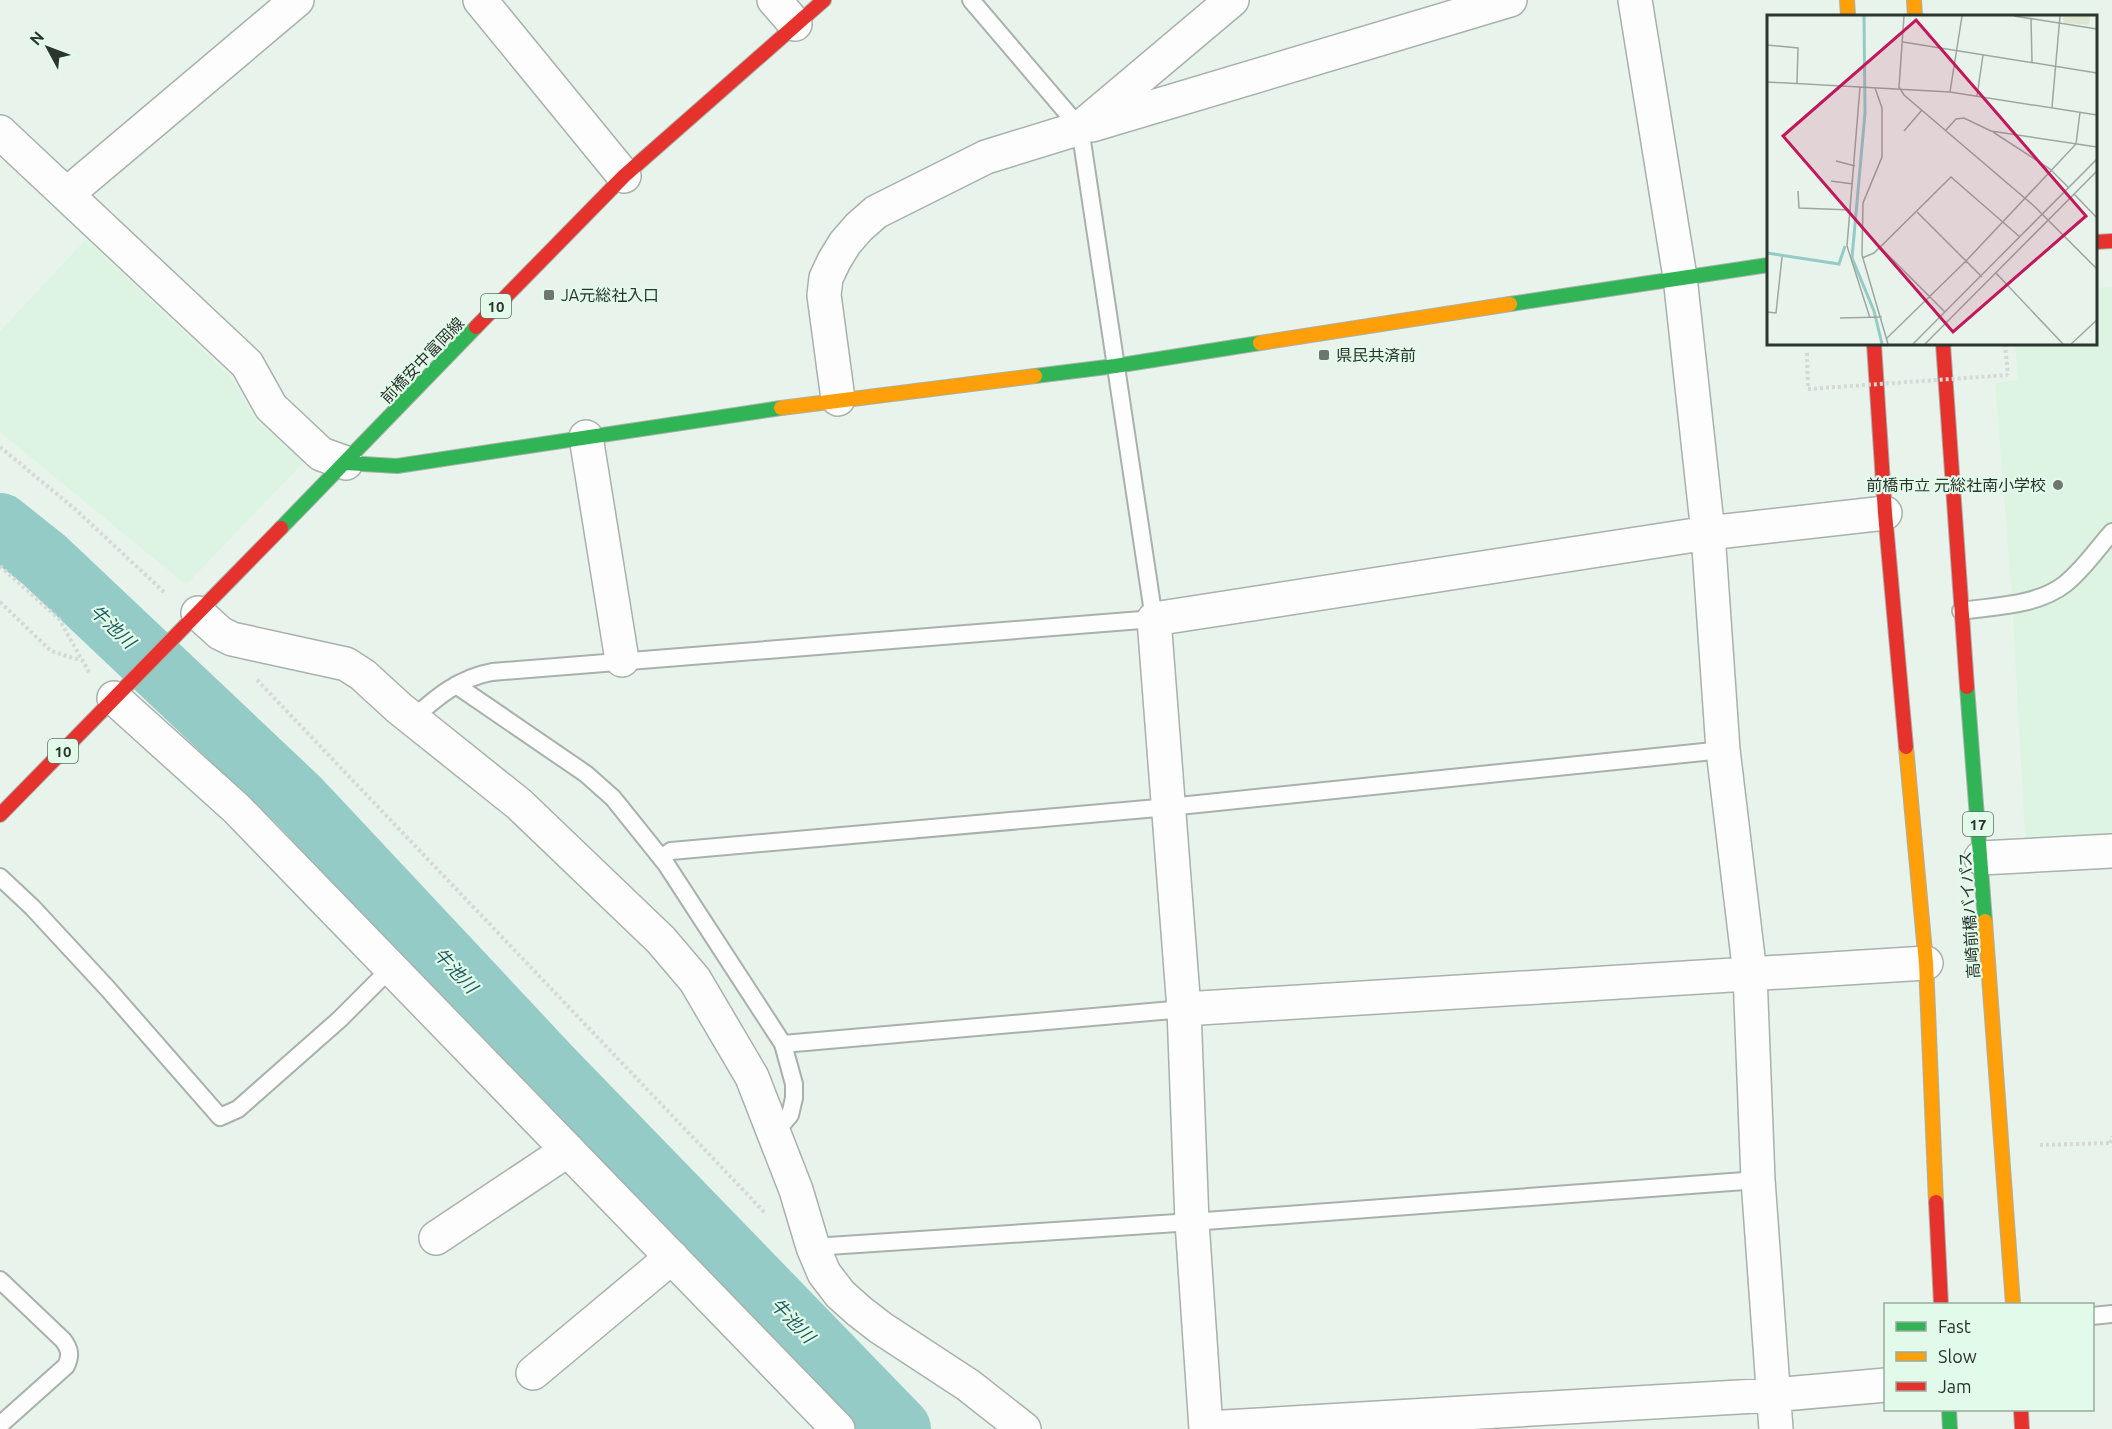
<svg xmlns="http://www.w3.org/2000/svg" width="2112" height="1429" font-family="Ubuntu,'Noto Sans JP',sans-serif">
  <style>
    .built { fill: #def4e3 }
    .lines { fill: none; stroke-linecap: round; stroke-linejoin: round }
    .river { stroke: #94cbc7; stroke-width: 64 }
    .lane-casing { stroke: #a8b1ab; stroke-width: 20 }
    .street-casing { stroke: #a8b1ab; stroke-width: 36 }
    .fast-casing { stroke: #a8b1ab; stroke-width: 16 }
    .slow-casing { stroke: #a8b1ab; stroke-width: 16 }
    .jam-casing { stroke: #a8b1ab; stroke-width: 16 }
    .path { stroke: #d4d8d6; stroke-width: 4; stroke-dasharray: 3 3; stroke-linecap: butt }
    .lane { stroke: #fcfdfc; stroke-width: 16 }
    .street { stroke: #fcfdfc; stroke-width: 33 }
    .fast { stroke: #30b455; stroke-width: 14 }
    .slow { stroke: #ff9f0a; stroke-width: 14 }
    .jam { stroke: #e5322d; stroke-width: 14 }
    .path-bridge { stroke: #d4d8d6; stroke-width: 4; stroke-dasharray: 3 3; stroke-linecap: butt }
    .poi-dot { fill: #6d7770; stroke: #e2fae9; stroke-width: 2 }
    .labels { text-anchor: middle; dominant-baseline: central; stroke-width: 4.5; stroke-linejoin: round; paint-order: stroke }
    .shield { fill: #e2fae9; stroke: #626f65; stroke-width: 1.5 }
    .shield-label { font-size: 15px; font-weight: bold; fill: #2b342d }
    .poi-label { font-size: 16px; fill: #2b342d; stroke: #e2fae9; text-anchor: start }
    .street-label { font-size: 16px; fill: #2b342d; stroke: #e2fae9 }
    .water-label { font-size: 18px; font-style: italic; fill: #1f5c5c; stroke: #e2fae9 }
    .inset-river { fill: none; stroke: #94cbc7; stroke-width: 3 }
    .inset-road { fill: none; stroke: #9ca79f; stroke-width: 1.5 }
    .view { fill: #c2185b; fill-opacity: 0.15; stroke: #c2185b; stroke-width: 3 }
    .inset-edge { fill: none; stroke: #2b342d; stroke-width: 3 }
  </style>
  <rect width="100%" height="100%" fill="#e8f4eb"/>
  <path class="built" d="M86,239L230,376L257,422L305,461L186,585L0,432V331Z
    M2112,287V834L2025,838L2011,586L1995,383L2018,380L2015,344H2096V288Z"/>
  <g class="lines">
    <path class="river" d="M0,525L44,560L299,801L548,1067L899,1429"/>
    <defs>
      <path id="lane" d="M1961,611C1994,606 2037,606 2065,584C2083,570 2097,549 2112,532
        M456,685L586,774L613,798L666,864L783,1044L794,1084V1098L790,1115L784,1122L773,1129
        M412,719C437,697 459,678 492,672L1154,619L1080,128L971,0
        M661,858L671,851L1169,807L1723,750
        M0,877L32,907L108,989L220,1117L238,1109L340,1019L391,968
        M783,1044L1184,1009
        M813,1247L1192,1222L1758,1180
        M0,1280L63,1340C70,1349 71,1356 66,1366L0,1425
        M2092,1316L2112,1314"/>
      <path id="street" d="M480,0L624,176
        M774,0L795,24
        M1635,0L1680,277L1708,533L1723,750L1750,974L1758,1180L1776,1429
        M1092,125L1510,0
        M0,132L247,364L271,407L321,454L346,463
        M67,194L297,0
        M838,399L824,295L826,278L834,261L845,243L859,227L876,212L986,157L1080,128L1232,0
        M586,437L622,660
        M198,613L220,633L232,639L346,664L363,675L399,708L519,804L661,940L695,980L752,1077L796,1190L813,1247L824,1273L840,1294L859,1311L881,1328L968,1385L1024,1429
        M114,698L237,809L838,1429
        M1981,858L2112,851
        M1184,1009L1926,963
        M436,1238L568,1150
        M533,1373L672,1257
        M1206,1428L1773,1395L1886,1385
        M1206,1429L1192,1222L1184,1009L1154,619L1708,533L1885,513"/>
      <path id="fast" d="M1510,304L1768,265
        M1035,376L1115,366L1260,343
        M346,463L397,466L781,408
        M281,528L476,327
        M1967,687L1985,921
        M1949,1410L1950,1429"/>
      <path id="slow" d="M1847,0L1848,16
        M1914,0L1915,16
        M1260,343L1510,304
        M781,408L1035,376
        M1906,747L1926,963L1936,1202
        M1985,921L2013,1304"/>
      <path id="jam" d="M2096,242L2112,241
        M476,327L624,176L824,0
        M1874,344L1885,513L1906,747
        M1943,344L1967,687
        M0,815L281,528
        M1936,1202L1941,1304
        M2021,1410L2022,1429"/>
    </defs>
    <use href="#lane" class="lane-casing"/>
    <use href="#street" class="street-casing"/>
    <use href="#fast" class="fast-casing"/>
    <use href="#slow" class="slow-casing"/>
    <use href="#jam" class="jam-casing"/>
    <path class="path" d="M2005,344L2008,375
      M1807,353L1808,389
      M0,447L75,509L166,594
      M0,566L59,619L82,660
      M0,602L51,651L83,661L90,674
      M257,680L765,1213
      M2111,1143L2112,1136
      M2040,1145L2112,1143"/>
    <use href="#lane" class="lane"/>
    <use href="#street" class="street"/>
    <use href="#fast" class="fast"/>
    <use href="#slow" class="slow"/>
    <use href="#jam" class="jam"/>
    <path class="path-bridge" d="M1808,389L2008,375"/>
  </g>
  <g class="poi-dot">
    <rect x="543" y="289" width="12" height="12" rx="3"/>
    <rect x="1318" y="349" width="12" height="12" rx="3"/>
    <circle cx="2058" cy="485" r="6"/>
  </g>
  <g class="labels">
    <g class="shield">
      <rect x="481" y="294" width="30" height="24" rx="4.5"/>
      <rect x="48" y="739" width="30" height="24" rx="4.5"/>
      <rect x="1963" y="812" width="30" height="24" rx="4.5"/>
    </g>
    <g class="shield-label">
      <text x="496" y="306">10</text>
      <text x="63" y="751">10</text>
      <text x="1978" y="824">17</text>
    </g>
    <g class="poi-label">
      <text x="561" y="295">JA元総社入口</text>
      <text x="1336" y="355">県民共済前</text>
      <text x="2046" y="485" text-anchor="end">前橋市立 元総社南小学校</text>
    </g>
    <g class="street-label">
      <text transform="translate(422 360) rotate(-46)">前橋安中富岡線</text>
      <text transform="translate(1969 915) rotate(-94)">高崎前橋バイパス</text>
    </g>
    <g class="water-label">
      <text transform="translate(113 626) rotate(43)">牛池川</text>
      <text transform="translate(456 970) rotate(47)">牛池川</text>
      <text transform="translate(793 1320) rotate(46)">牛池川</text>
    </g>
  </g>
  <g transform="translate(1767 15)">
    <rect width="330" height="330" fill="#e8f4eb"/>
    <path d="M296,1H323L322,10L297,8Z" fill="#dee6d0"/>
    <path class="inset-river" d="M97,1L98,98L85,243L107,296L115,329M0,238L72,249L78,231"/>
    <path class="inset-road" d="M137,1L132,72L137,80L267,191L330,254M247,1L330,14M264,3L265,47M136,27L330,58M0,30L31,33L30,68M0,67L183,77L330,100M93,72L80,231L103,303M108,73L115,93V142L96,188L95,240L121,329M183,77L195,1M210,81L216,40M285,92L293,1M179,115L189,104L197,103L224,116L330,132M137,116L155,95M226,117L283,154L302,173M69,146L88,151M64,166L86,169M31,176L32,193L84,195M307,179L330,203M150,197L215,262M113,232L178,297M95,243L107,238L184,162L253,222M229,258L296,329M0,297L9,298L15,242M73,303L115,302M120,323L199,246L309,129L313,97M146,329L330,144M158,329L330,156M304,329L330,305"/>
    <path class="view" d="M149,5L319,201L186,317L16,121Z"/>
    <rect width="330" height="330" class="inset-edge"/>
  </g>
  <rect x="1884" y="1303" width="210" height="108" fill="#e2fae9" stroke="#99ab9e" stroke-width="1.5"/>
  <rect x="1896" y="1322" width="30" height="9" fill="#30b455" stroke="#99ab9e" stroke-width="1.5"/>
  <text x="1938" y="1333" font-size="18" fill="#2b342d">Fast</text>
  <rect x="1896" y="1352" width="30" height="9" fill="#ff9f0a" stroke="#99ab9e" stroke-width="1.5"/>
  <text x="1938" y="1363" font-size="18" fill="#2b342d">Slow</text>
  <rect x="1896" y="1382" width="30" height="9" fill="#e5322d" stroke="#99ab9e" stroke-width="1.5"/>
  <text x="1938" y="1393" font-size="18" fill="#2b342d">Jam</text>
  <g transform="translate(48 48) rotate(311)" stroke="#e2fae9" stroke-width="4.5" paint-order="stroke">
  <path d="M0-4.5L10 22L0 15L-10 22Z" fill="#2b342d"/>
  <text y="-9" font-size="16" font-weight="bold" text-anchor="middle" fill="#2b342d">N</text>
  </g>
</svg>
